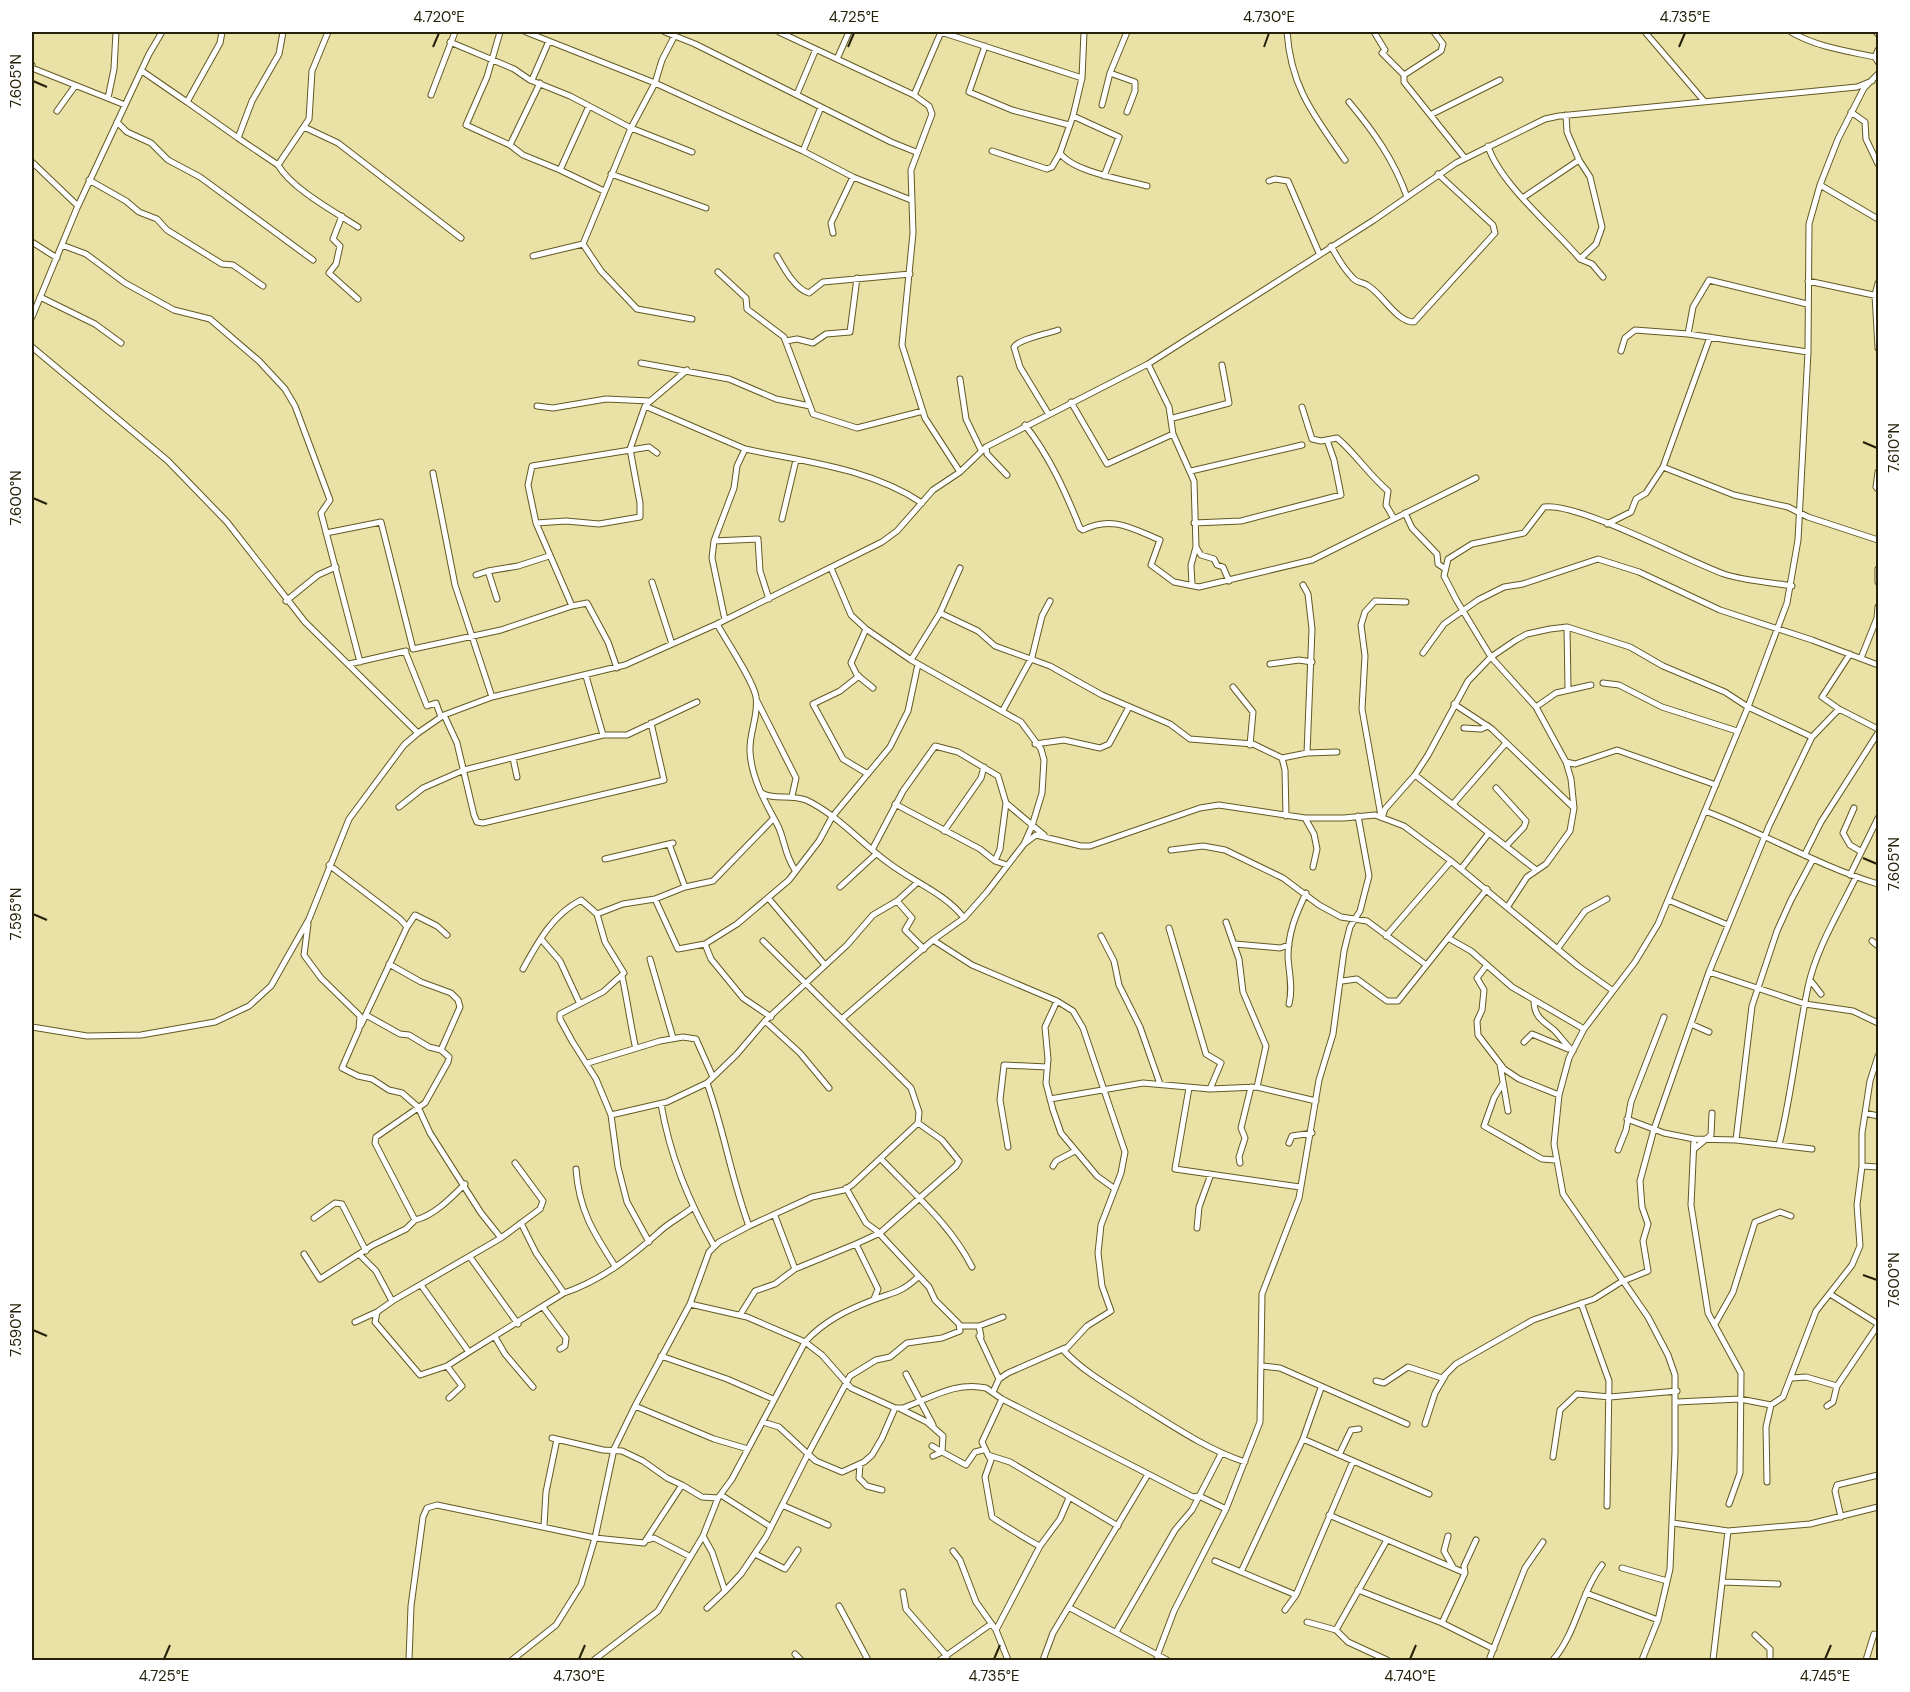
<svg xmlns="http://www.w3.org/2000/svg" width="1910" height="1692" font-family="'DM Sans',sans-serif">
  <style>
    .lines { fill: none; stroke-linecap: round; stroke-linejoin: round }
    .minor-casing { stroke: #625a23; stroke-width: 7 }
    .minor { stroke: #fff; stroke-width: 5 }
    .ticks { fill: none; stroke: #242009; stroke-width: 2 }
    .neatline { fill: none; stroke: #242009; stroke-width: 2 }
    .ticks-label { font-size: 15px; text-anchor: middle; fill: #242009 }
  </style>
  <rect width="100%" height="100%" fill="#eae1a7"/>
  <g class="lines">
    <defs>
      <path id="minor" d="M500,32L487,77L466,125L510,145L540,83
        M526,32L655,83L803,151
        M665,32L695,44L891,142L916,152
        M779,32L914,95
        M941,32L914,95L929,106L932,114L911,170L913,233L902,345L925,418L960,472
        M941,32L1082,78
        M1287,32C1291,88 1314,115 1345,160
        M1374,32L1385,50L1382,53L1404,75V82L1464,157
        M1645,32L1704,101
        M1791,32C1817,47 1846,51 1875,57
        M1876,32L1878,34
        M450,42L514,69L530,80L570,96L631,128L692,152
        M985,46L969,92L1012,110L1069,125
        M1878,50L1875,57L1878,62
        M837,59L849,32
        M32,65V68L125,105
        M142,71L187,102L220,43L222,32
        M1110,73L1135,82V91L1127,112
        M1404,75L1441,51L1443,44L1434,32
        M532,80L549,41
        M797,94L816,49
        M431,95L455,32
        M108,98L114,69L116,32
        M187,102L238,138L252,101L279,54L283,32
        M1349,102C1374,132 1394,160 1407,197
        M1102,105L1110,73L1127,32
        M589,106L560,170L604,191
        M821,107L803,151L853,177L911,200
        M57,111L75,86
        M1851,112L1865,122L1866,139L1878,164
        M1432,114L1500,80
        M1073,116L1119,137L1104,176
        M117,122L127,132L151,143L168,160L200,177L313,260
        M304,127L338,143L461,238
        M238,138L278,165L309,119L312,71L328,32
        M510,145L523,155L560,170
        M1488,146C1500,184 1553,227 1580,259L1592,264L1603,277
        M992,151L1047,169L1052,167L1060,153C1073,172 1125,180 1147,186
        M1060,153L1073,116L1082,78L1084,32
        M1579,160L1590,177L1602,227L1596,244L1580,259
        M32,162L78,206
        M278,165C292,189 335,212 358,227
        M611,174L706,208
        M89,180L126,201L139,212L157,219L167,230L222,264L233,265L263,286
        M1269,181L1275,179L1288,181L1319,253
        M1820,185L1878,219
        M1524,197L1579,160L1567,132L1566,115
        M342,216L333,239L340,246L336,264L329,273L358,299
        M833,233L831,223L853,177
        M32,242L57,258
        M583,244L631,128L655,83L662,60L675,35
        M583,244L601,271L637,309L692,319
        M62,245L86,254L125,283L174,310L210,319L259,361L285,389L295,406L330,500L321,513L360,662
        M1331,246C1337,257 1343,268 1352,277C1357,284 1361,281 1367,285C1382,293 1396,322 1414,322L1495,233L1493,225L1438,174
        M533,256L583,244
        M777,256C784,268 795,289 809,293L823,282L910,274
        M718,272L746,298L747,309L784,337L813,414L857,428L923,411
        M1808,281L1878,296
        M1878,283L1875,295L1878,348
        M40,297L95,324L121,343
        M32,317L77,208L149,54L162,32
        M1688,334L1693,307L1709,280L1807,304
        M786,341L797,339L813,343L826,334L850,332L857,278
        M32,347L168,461L227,522L305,622L418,733
        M1621,351L1625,338L1635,330L1688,334L1808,352
        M641,363L729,379L776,399L810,406
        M1148,364L1169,407L1173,434L1194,481L1196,547L1201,555L1214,559L1217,565L1223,567L1229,581
        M960,379L966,419L981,450
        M1071,402L1107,464L1173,434
        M648,403L687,370
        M537,406L553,408L606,399L650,401
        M1302,407L1312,439L1321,441L1337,438C1356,454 1369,475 1388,491L1386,505L1393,517
        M1048,413L1020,367L1014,347C1019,339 1047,334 1058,330
        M1173,418L1229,403L1222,365
        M1025,425C1050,457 1065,491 1080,528L1083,530C1112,515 1133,529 1160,540L1151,565L1174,582L1199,587L1312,560L1476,478
        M986,447L987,454L1007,475
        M1663,467L1734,495L1788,507L1808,517L1878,540
        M1191,471L1302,445
        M1878,472L1876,487L1878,489
        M433,473L455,585L492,697
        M1405,513L1412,528L1437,554L1438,564L1444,568
        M782,519L796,460
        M536,523L528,485L532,466L649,447L657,453
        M1194,523L1241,521L1341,495L1334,460L1327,440
        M1607,524L1631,512L1636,499L1646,493L1663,467L1710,337
        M326,533L381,522L413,649L501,630L572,606
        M714,541L758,539L760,571L769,599
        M831,568L851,615L866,629L911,660L1021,722L1041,749L1044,760L1042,793L1032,826L1024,844L987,892L964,918L933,940L843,1018
        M1878,569V582
        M476,575L488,571
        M652,582L672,644
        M1192,585L1191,565L1196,547
        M1303,585L1308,594L1312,629L1307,753
        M497,599L488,571L518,566L549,556
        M286,601L318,575L336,567
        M940,613L978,631L995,646L1050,666L1102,695L1170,724L1190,739L1253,744L1282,758
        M725,620L712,558L714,541L734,488L737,466L745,449C806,462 869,468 922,503
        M717,624C726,640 754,682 756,697C759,715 749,733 750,751C751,777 765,802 777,824C785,839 784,854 795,870
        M1567,627L1568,688
        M866,629L851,663L857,675L873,688
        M405,651L427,706L436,703L441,717
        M1423,653L1444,624L1478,600L1504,587L1523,584L1598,559L1639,572L1720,610L1812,640L1878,665
        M1850,654L1822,697L1839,709L1878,729
        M1861,658L1877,618L1878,607
        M911,660L940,613L960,568
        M349,664L406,651
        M1270,664L1299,660L1312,662
        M617,668L608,642L587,603L572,606L536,523L566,521L599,524L640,517V503L630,449L645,406L745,449
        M586,676L603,735
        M859,676L840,691L813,704L843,759L868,774
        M1603,683L1619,685L1662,707L1737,731
        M1233,687L1253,712L1250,745
        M757,701L796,778L792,796
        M1454,704L1492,729L1574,808
        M1536,707L1556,693L1591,685
        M1003,710L1032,657L1042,616L1050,601
        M444,715L457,743L474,815L477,822L483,823L664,780L651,723
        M1464,728L1481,729L1488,726
        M1035,744L1064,740L1100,748L1109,744L1129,707
        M513,758L517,777
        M1566,762L1575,764L1617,750L1716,785
        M1415,775L1535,869
        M1496,788L1526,821L1524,827L1506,846
        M762,793C772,800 791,794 806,800C838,815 862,844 890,864C914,882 946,894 964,918
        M1454,803L1506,743
        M895,804L980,849L995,861L1007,865
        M399,807L423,788L464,770L603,735H627L697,702
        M1854,808L1843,833L1850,845L1860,851
        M1705,811C1764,833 1818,866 1878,884
        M1286,816L1285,770L1282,758L1307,753L1337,752
        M1381,816L1362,709L1365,656L1361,625L1365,612L1375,601L1406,602
        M1305,818L1314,834L1317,849L1313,867
        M1382,818L1385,809L1415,775L1428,755L1468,681L1491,657L1516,640L1527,634L1550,629L1567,627L1630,647L1663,666L1725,692L1748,707L1812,737
        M944,831L981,778L984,767
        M669,844L685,887
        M1024,844L1036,835L1081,846H1090L1200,808L1219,805L1305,818H1344L1375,815L1404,826L1451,861L1578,966L1612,990
        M872,850L903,791L935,746L958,752L998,776L1006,803L1044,835
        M1171,850L1203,846L1225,850L1283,878L1319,905L1341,917L1367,921L1425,964
        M1805,854L1821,822L1878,733
        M605,859L673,843
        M995,861L1000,849L1006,803
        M329,865L400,919L407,927L361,1025
        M1461,869L1489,833
        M1850,875L1878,818
        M840,887L876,854
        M655,899L678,949L705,944L737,924L789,880L819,841L832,817L890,747L908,711L918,664
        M769,899L825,965
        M1668,900L1728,925
        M897,901L912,918L905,930L924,949
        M1508,906L1527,877L1546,864L1570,831L1574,808L1571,779L1566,762L1536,707L1491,657L1457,601L1444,576L1448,559L1472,544L1524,533L1544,507C1578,502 1685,560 1724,574C1745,581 1769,582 1792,586
        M1226,922L1239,959L1243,992L1266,1046L1257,1087
        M308,924L304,955L321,978L360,1016L359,1029L342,1068L358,1076L372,1079L389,1090L402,1093L418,1107L430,1133L481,1213L501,1238L540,1209L543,1201L515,1163
        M407,927L415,915L437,926L447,935
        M1169,928L1206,1054L1221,1063L1210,1089
        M1101,936L1114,961L1119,985L1140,1027L1160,1084
        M1386,936L1451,861
        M1448,938L1471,951L1512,987L1584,1029
        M541,939L560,961L579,1002
        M933,940L972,965L1057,1001L1073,1011L1083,1028L1125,1152L1121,1173L1101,1225L1098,1253L1102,1286L1111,1311L1087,1326L1064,1351C1085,1373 1113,1388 1139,1405C1173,1426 1206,1449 1245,1462
        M763,941L911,1088L919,1112L918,1123
        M1872,941L1878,946
        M705,944L711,959L743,998L771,1017
        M1235,944L1280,948L1289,945
        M1558,948L1585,911L1607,899
        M650,959L673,1038
        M389,964L421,982L451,993L458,1000L460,1007L441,1050L449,1057L448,1062L425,1103L376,1137L375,1143L415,1220C434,1216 452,1197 465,1184
        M1486,966L1477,978L1484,990L1482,1010L1477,1021L1478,1035L1504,1069L1519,1079L1559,1095
        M523,969C538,942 552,915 581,900L597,914
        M1709,972L1805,1004L1853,1011L1878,1023
        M622,976C627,999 630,1021 635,1045
        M1810,980L1821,994
        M1342,981L1357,979L1387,1001H1398L1487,889
        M1534,1000C1534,1017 1542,1020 1554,1030C1560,1036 1566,1045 1573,1051
        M1057,1001L1045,1027L1048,1059L1046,1083L1053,1110L1061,1133L1097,1176L1115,1189
        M1289,1004C1293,988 1289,973 1288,957C1288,933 1296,914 1306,893
        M366,1015L400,1034L409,1035L429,1047L441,1050
        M765,1021L800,1053L829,1088
        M1693,1025L1709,1032
        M32,1027L87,1036L141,1035L215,1022L249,1006L271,986L309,919L349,819L404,745L418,733L444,715L492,697L625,665L717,624L882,542L897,531L933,490L960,472L986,447L1148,364L1374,220L1456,163L1545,119L1559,116L1857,87L1872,81
        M1524,1042L1532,1034L1568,1049
        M588,1063L660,1041L683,1037L696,1039L712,1075
        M1500,1064L1508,1111
        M707,1083C724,1130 731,1178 749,1226L719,1242L709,1252L690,1304L635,1406L714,1439L748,1449
        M1503,1083L1494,1098L1484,1126L1542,1159L1555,1160
        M1189,1088L1175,1169L1300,1187
        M1050,1099L1143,1083L1210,1089L1257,1087L1316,1101
        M661,1104C670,1156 688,1200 714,1246
        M1865,1113L1878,1116
        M611,1115L667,1102L707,1083L737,1054L765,1021L847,945L873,915L897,901L918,882
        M1627,1119L1664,1133L1694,1139L1736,1140L1812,1149
        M1694,1139L1691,1205L1708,1313L1741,1373L1740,1473L1729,1504
        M1736,1140L1752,1006L1777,931L1791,900L1813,859
        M1289,1143L1292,1136L1312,1133
        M1779,1145C1792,1093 1797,1039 1808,987C1816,949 1839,912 1856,877
        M1008,1147L1000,1100L1004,1065L1047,1067
        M1694,1149L1711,1135L1712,1113
        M1618,1150L1626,1130L1631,1102L1664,1017
        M881,1159C913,1193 951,1225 972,1267
        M1240,1163L1239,1157L1245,1138L1241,1128L1251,1087
        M1053,1166L1056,1161L1075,1151
        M1862,1166L1878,1167
        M576,1169C579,1210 593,1232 615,1266
        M775,1216L795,1269L856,1244L878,1289L874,1299
        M314,1218L335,1203L342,1204L366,1251
        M521,1223L536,1253L564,1293C600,1281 630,1258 658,1233C668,1223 681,1217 692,1208
        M749,1226L812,1197L844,1190L852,1185L918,1123L942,1140L959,1161L956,1166L880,1233L856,1244
        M1197,1228L1199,1207L1211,1174
        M649,1242L627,1202L618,1167L611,1115L596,1079L572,1041L560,1019V1014L603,992L624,973L605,942L597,914L623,904L655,899L685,887L713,881L773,819
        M304,1254L320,1279L373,1245L406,1229L415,1220
        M360,1255L376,1271L392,1301
        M470,1257L518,1324
        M421,1285L469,1352L447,1366L420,1375L375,1322L377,1312L394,1300L501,1238
        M1830,1294L1878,1324
        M1581,1303L1609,1381L1607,1506
        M690,1304L747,1317L805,1342L822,1355L851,1388L895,1408H903C931,1398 956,1381 986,1388L1002,1399L1193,1497L1199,1496L1226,1509
        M543,1307L566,1338L565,1346L560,1349
        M740,1315L755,1291L775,1284L795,1269
        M355,1322L377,1312
        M1715,1324L1733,1292L1755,1222L1780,1212L1791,1216
        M960,1326H979
        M979,1336L999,1379
        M495,1337L505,1354L533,1387
        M981,1337L979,1326L1003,1317
        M469,1352L564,1293
        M661,1356L727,1379L773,1399
        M447,1366L462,1386L449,1398
        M1262,1366L1280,1368L1407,1424
        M906,1374L933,1425
        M1792,1378L1806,1377L1837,1386
        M1376,1381L1384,1383L1408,1367L1442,1378L1456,1364L1533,1320L1594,1299L1621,1282L1648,1271L1643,1241L1648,1224L1642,1207L1640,1181L1654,1129L1709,972L1769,826L1812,737L1839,709
        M993,1392L999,1379L1008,1373L1065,1348
        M1002,1399L982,1442L988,1455L1010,1462L1118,1526
        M1677,1402L1740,1399L1771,1405L1783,1397L1816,1311L1852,1265L1860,1246L1857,1205L1862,1166V1133L1870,1081L1878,1056
        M1827,1406L1833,1402L1837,1386L1878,1325
        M901,1409L927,1422L943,1436L942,1452L966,1465L975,1452L983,1450
        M763,1422L779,1427L808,1454L850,1376L876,1360L890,1357L907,1343L942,1338L960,1331L959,1324L935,1300L929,1287L877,1231L866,1223L846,1188
        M1425,1424L1435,1393L1445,1376
        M552,1438L603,1450L622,1451L643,1461L667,1478L682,1485
        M1303,1439L1429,1494
        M932,1446L942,1452L933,1456
        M988,1455L991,1460L985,1477L992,1517C996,1520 1034,1544 1040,1546L996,1630L1008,1660
        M1339,1455L1351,1430L1359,1429
        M1553,1457L1560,1410L1577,1394L1610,1397L1677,1391
        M860,1464L859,1478L867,1486L882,1490
        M1767,1482L1766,1427L1771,1405
        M721,1495L771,1527
        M782,1505L828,1525
        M1329,1515L1465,1573
        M1841,1517L1835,1491L1837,1485L1878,1475
        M1673,1523L1728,1531
        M544,1526L546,1492L557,1439
        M703,1536L712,1552L725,1591L741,1574L766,1537L808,1454L816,1461L842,1472L864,1462L872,1455L882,1438L895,1408
        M1448,1536L1444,1551L1453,1567
        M646,1540L654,1538L689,1556
        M1040,1546L1060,1519L1069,1498
        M953,1551L960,1560L976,1602L996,1630
        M755,1554L785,1569L798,1550
        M1215,1561L1296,1595L1353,1461
        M1622,1568L1667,1581
        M1241,1572L1303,1439L1321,1388
        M1723,1582L1778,1584
        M1358,1590L1442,1623L1494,1649
        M903,1592L906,1609L947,1656
        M1586,1593L1658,1620
        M839,1606L868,1660
        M707,1608L725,1591
        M1070,1608L1167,1660
        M1285,1610L1296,1595
        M1307,1622L1336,1630L1348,1642L1387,1660
        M1442,1623L1465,1573L1464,1566L1476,1540
        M1336,1630L1387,1540
        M1116,1632L1175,1530L1192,1510L1221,1454
        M1755,1635L1770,1649V1660
        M795,1654L801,1660
        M1157,1656L1174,1611L1226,1509L1260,1422L1262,1294L1299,1198L1319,1080L1333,1034L1344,951L1350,927L1360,911L1369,876L1358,816
        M409,1660L411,1606L423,1517L427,1508L437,1505L595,1538L644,1543L682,1485L702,1497L718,1498L732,1479L805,1342C824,1321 847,1310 873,1300C894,1292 901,1293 918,1277
        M512,1660L556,1625L581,1585L595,1538L614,1449L635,1406
        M594,1660L658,1611L703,1536L718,1498
        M940,1660L991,1624
        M1043,1660L1053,1633L1147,1476
        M1489,1660L1525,1568L1543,1542
        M1553,1660C1577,1632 1580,1594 1602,1565
        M1642,1660L1658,1620L1670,1569L1675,1452V1375L1668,1355L1648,1317L1563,1194L1554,1144L1559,1095L1569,1058L1584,1029L1635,962L1658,924L1748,707L1787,603L1798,540L1808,352L1809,224L1820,185L1838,139L1864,88L1878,74
        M1713,1660L1728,1531L1810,1524L1878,1507
        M1866,1660L1874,1634"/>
    </defs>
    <use href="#minor" class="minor-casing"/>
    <use href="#minor" class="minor"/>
  </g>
  <path class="ticks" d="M433,47L439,33M848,47L854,33M1264,47L1269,33M1679,47L1685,33M33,81L47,87M1863,442L1877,448M33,498L47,504M1863,858L1877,864M33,914L47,920M1863,1275L1877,1280M33,1330L47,1336M164,1659L170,1645M579,1659L585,1645M994,1659L1000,1645M1410,1659L1416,1645M1825,1659L1831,1645"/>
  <rect width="1910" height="1692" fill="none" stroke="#ffffff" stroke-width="66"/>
  <rect x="33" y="33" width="1844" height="1626" class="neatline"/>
  <g class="ticks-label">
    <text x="439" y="22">4.720°E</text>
    <text x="854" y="22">4.725°E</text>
    <text x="1269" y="22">4.730°E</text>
    <text x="1685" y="22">4.735°E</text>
    <text transform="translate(16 81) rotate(-90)" y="5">7.605°N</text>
    <text transform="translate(1894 448) rotate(-90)" y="5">7.610°N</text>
    <text transform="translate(16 498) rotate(-90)" y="5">7.600°N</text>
    <text transform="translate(1894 864) rotate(-90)" y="5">7.605°N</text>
    <text transform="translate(16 914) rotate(-90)" y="5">7.595°N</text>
    <text transform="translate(1894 1280) rotate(-90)" y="5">7.600°N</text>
    <text transform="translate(16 1330) rotate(-90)" y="5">7.590°N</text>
    <text x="164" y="1681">4.725°E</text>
    <text x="579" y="1681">4.730°E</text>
    <text x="994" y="1681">4.735°E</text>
    <text x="1410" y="1681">4.740°E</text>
    <text x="1825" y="1681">4.745°E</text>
  </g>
</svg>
